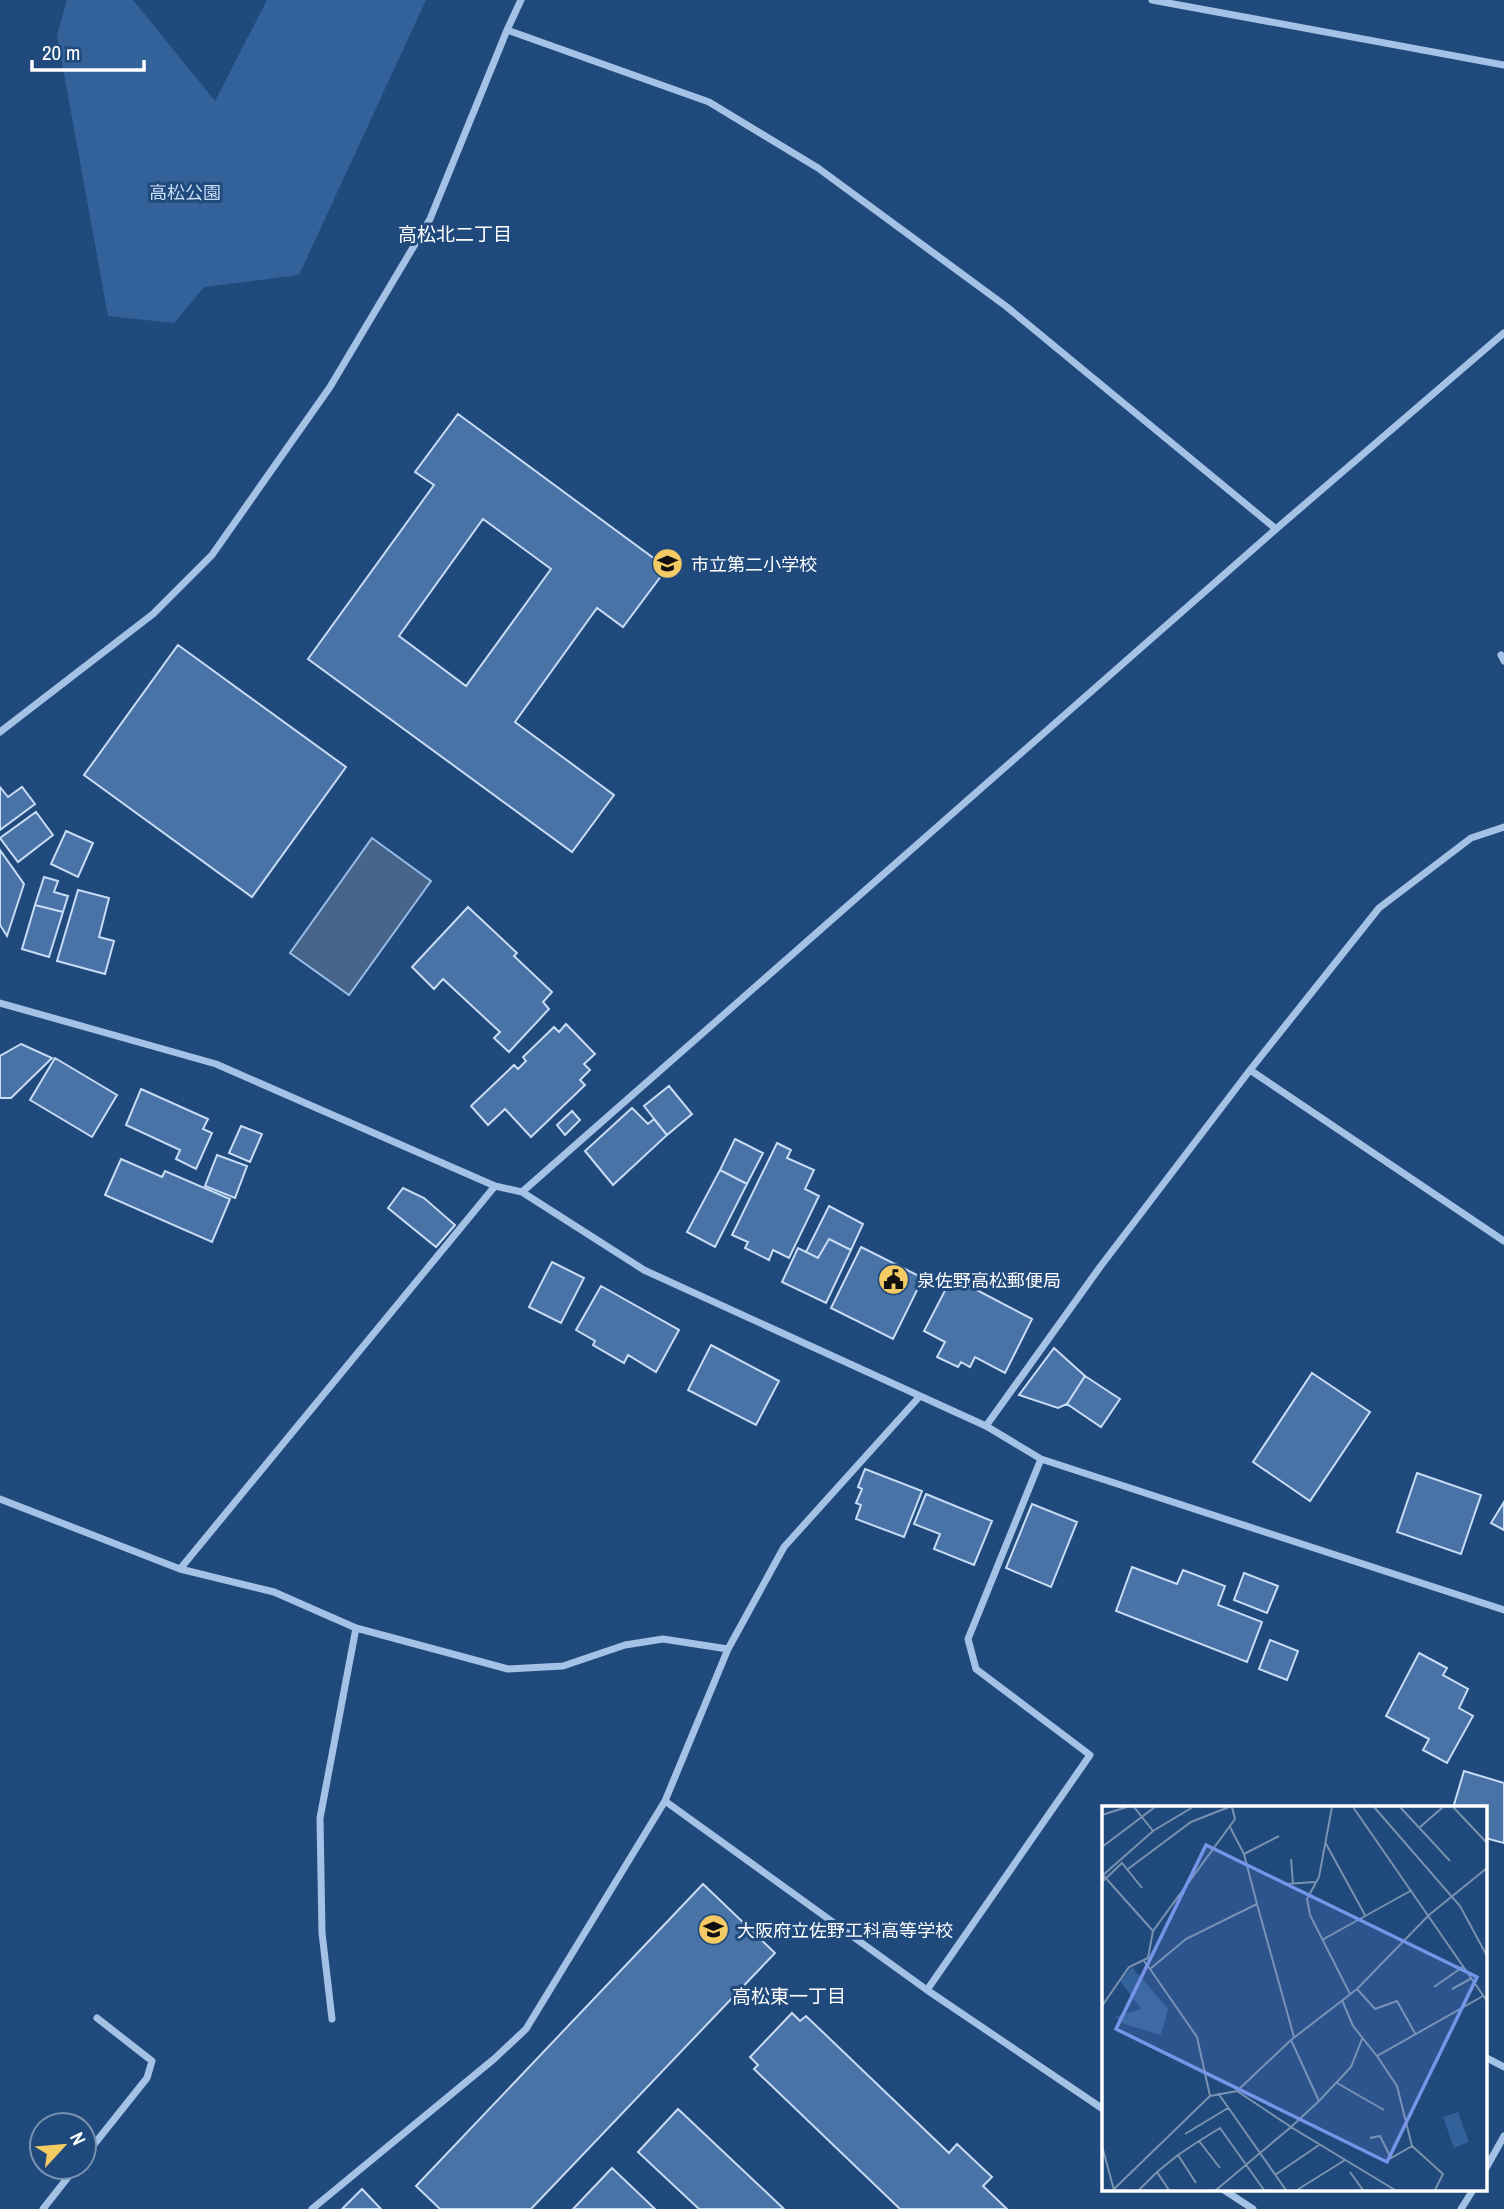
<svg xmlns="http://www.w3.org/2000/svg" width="1504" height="2209" font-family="'Archivo Narrow','Noto Sans JP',sans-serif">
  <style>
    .green { fill: #33629a }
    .water { fill: #47658b; stroke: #97bde8; stroke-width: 2 }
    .building { fill: #4972a6; stroke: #c7dcf5; stroke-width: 2; fill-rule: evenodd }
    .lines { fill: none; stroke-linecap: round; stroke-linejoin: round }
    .street { stroke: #a3c2e6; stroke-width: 7 }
    .labels { text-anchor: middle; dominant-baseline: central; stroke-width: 6; stroke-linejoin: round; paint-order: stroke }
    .park-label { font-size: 18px; fill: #c7dcf5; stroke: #20497c }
    .poi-label { font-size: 18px; fill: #fff; stroke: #20497c; text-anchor: start }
    .neighbourhood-label { font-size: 19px; fill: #fff; stroke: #20497c }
    .inset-road { fill: none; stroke: #7992b0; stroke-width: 2 }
    .view { fill: #7795e8; fill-opacity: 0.15; stroke: #7795e8; stroke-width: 3.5 }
    .inset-edge { fill: none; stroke: #fff; stroke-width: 3.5 }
  </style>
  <rect width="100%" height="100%" fill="#20497c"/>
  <path class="green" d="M67,0H133L215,101L267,0H426L299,275L204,287L174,323L108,316L57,35Z"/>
  <path class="water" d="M372,838L431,881L349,995L290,953Z"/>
  <path class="building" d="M458,414L667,568L623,627L597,608L515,722L614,795L572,852L308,659L434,485L415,472ZM483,519L551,569L466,686L399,636Z
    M178,645L346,767L252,897L84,775Z
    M0,787L8,797L22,787L35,804L0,830Z
    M36,812L53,835L18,862L0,838Z
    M66,831L93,843L78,877L51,864Z
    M0,850L24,884L7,936L0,925Z
    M44,877L58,881L54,892L68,896L63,912L35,905Z
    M78,890L109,898L99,937L114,941L105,974L57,961Z
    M35,905L63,912L49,957L22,949Z
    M468,907L517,953L514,956L552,992L543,1002L549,1009L509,1052L494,1038L500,1032L443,979L434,989L412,967Z
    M566,1024L595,1054L584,1064L590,1070L580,1080L585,1085L531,1137L505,1109L488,1125L471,1106L514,1065L518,1069L526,1061L523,1057L554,1027L559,1032Z
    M21,1044L52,1058L11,1098H0V1056Z
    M55,1058L117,1095L92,1137L30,1100Z
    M669,1086L692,1114L667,1135L644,1106Z
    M141,1089L208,1119L203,1129L212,1133L196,1169L176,1159L180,1150L126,1125Z
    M632,1108L648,1124L654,1119L667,1135L613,1185L585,1151Z
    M572,1111L580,1120L565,1135L557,1125Z
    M241,1126L262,1134L250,1162L229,1153Z
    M735,1139L763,1153L747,1184L720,1170Z
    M777,1143L791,1150L787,1158L814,1170L805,1189L819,1196L789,1258L773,1250L769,1260L745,1248L748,1242L732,1235Z
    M217,1155L247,1166L235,1198L205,1186Z
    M121,1159L162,1177L165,1171L230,1199L212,1242L105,1195Z
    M720,1170L747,1184L715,1247L687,1232Z
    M403,1188L424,1198L455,1225L436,1247L388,1208Z
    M829,1206L863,1224L851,1250L829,1239L818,1258L806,1252Z
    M829,1239L851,1250L826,1303L782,1282L798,1248L818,1258Z
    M861,1247L923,1278L893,1339L831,1308Z
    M552,1262L584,1278L561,1323L529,1307Z
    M952,1277L1032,1319L1005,1373L975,1357L970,1367L961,1362L958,1367L937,1357L945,1342L924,1331Z
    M601,1286L679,1330L656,1372L628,1355L624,1363L593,1345L595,1341L576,1330Z
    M711,1345L779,1381L756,1425L688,1390Z
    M1054,1348L1085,1376L1067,1404L1058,1408L1019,1395Z
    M1312,1373L1370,1412L1310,1501L1253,1462Z
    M1085,1376L1120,1399L1101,1427L1067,1404Z
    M865,1469L922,1491L904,1537L856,1519L861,1505L856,1503L862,1489L858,1487Z
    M1417,1473L1481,1495L1461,1554L1397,1532Z
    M926,1494L992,1521L974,1565L934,1549L940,1534L914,1524Z
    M1504,1502V1530L1491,1523Z
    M1032,1504L1077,1522L1051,1587L1006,1568Z
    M1132,1567L1177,1584L1183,1570L1225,1586L1218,1605L1262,1622L1247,1662L1116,1611Z
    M1244,1573L1278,1586L1267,1613L1234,1600Z
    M1270,1640L1298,1651L1287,1680L1259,1669Z
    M1419,1653L1447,1668L1443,1675L1468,1689L1459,1708L1473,1716L1447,1763L1423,1750L1429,1739L1386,1716Z
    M1464,1771L1504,1783V1843L1485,1838V1808H1453Z
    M703,1884L775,1953L531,2209H440L416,2186Z
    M792,2013L800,2021L806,2016L949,2153L957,2144L992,2177L983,2186L1007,2209H900L754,2069L758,2065L750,2057Z
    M678,2109L784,2209H699L638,2152Z
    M612,2168L655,2209H573Z
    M362,2189L381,2209H342Z"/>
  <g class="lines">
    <path class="street" d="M521,0L507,30L709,102L818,168L1007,307L1276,529L1504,333
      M1152,0L1504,65
      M1501,655L1504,661
      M0,732L153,614L212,555L330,387L430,219L507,30
      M0,1003L216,1064L495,1186
      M1250,1070L1504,1241
      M522,1192L1276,529
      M920,1396L784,1547L728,1649L665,1801L927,1990L1103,2109
      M986,1426L1100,1267L1250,1070L1379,908L1471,838L1504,827
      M0,1499L180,1569L495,1186L522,1192L644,1270L986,1426L1041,1459L1504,1610
      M180,1569L274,1592L356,1628L508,1669L563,1666L625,1645L663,1639L728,1649
      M927,1990L1090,1755L976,1669L968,1639L1041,1459
      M332,2019L322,1933L320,1818L356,1628
      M1485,2057L1504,2067
      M84,2157L147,2078L152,2061L97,2018
      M1485,2170L1504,2136
      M1224,2190L1253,2209
      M43,2209L76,2167
      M312,2209L494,2059L526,2029L665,1801
      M1461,2209L1473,2190"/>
  </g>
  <defs>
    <symbol id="school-disc" viewBox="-11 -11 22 22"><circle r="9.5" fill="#f3ca64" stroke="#20497c"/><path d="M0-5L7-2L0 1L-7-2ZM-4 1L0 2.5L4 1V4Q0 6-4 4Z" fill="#111"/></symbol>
    <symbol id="civic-disc" viewBox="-11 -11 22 22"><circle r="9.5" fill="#f3ca64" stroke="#20497c"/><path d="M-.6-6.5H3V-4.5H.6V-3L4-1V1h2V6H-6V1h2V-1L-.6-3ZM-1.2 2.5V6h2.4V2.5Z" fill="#111"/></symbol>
  </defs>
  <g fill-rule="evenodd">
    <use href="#school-disc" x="650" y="546" width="35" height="35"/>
    <use href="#civic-disc" x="876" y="1262" width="35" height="35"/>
    <use href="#school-disc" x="696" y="1912" width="35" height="35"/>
  </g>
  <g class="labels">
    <g class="park-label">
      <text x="185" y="192">高松公園</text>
    </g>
    <g class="poi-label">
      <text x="691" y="564">市立第二小学校</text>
      <text x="917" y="1280">泉佐野高松郵便局</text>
      <text x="737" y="1930">大阪府立佐野工科高等学校</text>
    </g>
    <g class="neighbourhood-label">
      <text x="455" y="234">高松北二丁目</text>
      <text x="789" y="1996">高松東一丁目</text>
    </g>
  </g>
  <g transform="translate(1102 1806)">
    <rect width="385" height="385" fill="#20497c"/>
    <path d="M30,161L66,203L59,229L22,218L13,211L39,203L18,175ZM356,306L367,336L352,342L341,311Z" fill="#33629a"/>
    <path class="inset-road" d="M32,1L51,25M230,1L217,71L205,93L208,109L248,188M251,1L385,195M272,1L358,100L385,150M298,1L348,55M351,1L385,37M0,9L25,1M317,22L341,1M223,36L263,109M0,41L53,1M142,48L177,30M189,53L191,78M26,63L89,16L127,1M1,69L51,125M0,70L51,25L91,1M0,76L20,57L40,82M184,78L213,76M155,98L192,231M220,134L310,84M42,155L48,163L84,133L155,98L142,48L128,21M48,163L95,231L108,290M332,181L362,160M255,183L273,203L295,195L314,229M350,183L370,172M240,194L251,220L275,250L381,190M0,200L27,161L46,152L51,125L133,13L130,1M275,250L295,280L310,340L341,368L333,384M235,277L282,304M116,287L184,384M217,295L249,261L260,233M83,328L126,302M268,332L278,330L289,352L310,340M97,335L118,322L162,384M0,340L12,384M76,349L97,335L118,362M55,366L76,349L94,377M248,366L261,384M173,369L217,339M11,384L108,290L135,285L189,234M37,384L55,366L67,384M114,384L189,321L135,285M195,384L243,354M293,384L189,321L217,295L189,234L255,183L327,109L385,62"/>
    <path class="view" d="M104,39L375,171L285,356L14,223Z"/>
    <rect width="385" height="385" class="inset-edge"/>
  </g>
  <g transform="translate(63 2146) rotate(64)"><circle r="33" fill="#20497c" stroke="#7992b0" stroke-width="2"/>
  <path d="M0-5L12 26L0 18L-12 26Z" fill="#f3ca64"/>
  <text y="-10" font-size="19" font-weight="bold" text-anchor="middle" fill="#ffffff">N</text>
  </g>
  <path d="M32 60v10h112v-10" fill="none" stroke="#ffffff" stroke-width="3.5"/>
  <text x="42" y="60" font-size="21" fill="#ffffff" stroke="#20497c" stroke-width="5" paint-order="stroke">20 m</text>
</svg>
